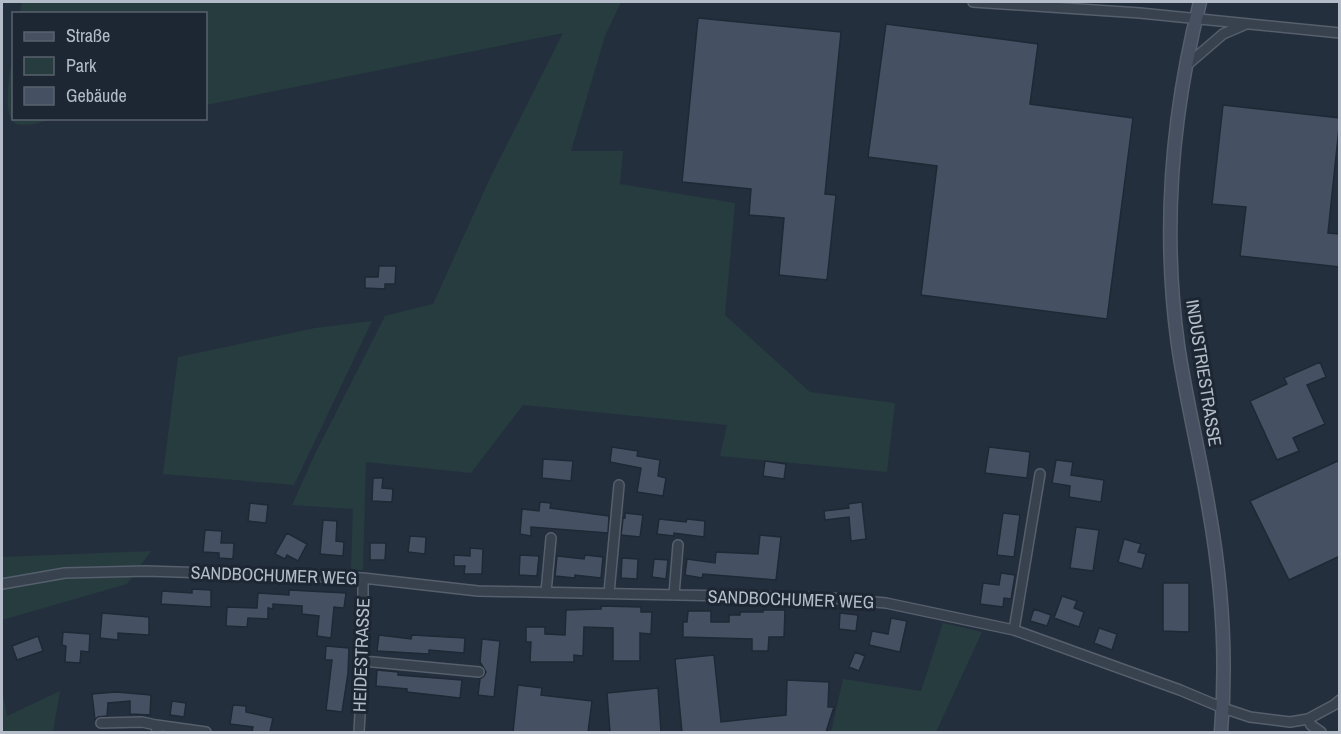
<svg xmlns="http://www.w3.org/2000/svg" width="1341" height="734" font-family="'Archivo Narrow',sans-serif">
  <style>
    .green { fill: #263c3f }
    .building { fill: #455162; stroke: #1f2835; stroke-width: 1.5 }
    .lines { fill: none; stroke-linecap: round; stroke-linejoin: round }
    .street-casing { stroke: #565f6c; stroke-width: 12 }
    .secondary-casing { stroke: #565f6c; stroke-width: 15 }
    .street { stroke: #38414e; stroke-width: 9 }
    .secondary { stroke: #465061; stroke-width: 12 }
    .labels { text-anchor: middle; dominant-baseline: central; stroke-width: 6; stroke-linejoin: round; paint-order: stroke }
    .street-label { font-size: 18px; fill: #b4bcc9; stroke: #1d2633 }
  </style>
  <rect width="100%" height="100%" fill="#242f3e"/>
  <path class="green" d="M22,2H621L605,36L571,151H623L620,184L735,203L725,315L810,392L895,403L887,472L720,456L727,425L523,405L471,473L366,462L363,570L351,569L353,509L292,505L314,456L385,316L433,304L491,176L563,33L206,105V14L20,13Z
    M13,52L14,118L55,119C43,121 29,127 17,124C0,118 11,69 13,52Z
    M372,321L294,485L163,474L178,357L315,328Z
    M151,551L127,584L2,620V557Z
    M943,623L982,632L936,732H831L843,679L921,691Z
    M2,688L7,716L60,691L53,732H2Z"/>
  <path class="building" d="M698,18L841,32L825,194L836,195L827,280L779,275L784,218L749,215L751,189L682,182Z
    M886,24L1038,44L1030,104L1133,118L1107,319L921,295L937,166L868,157Z
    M1223,105L1340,118L1328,233L1340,234V267L1240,256L1246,207L1212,204Z
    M379,266H396L395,284H385V289L365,288V277H378Z
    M1320,362L1326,377L1307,385L1325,424L1293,438L1299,451L1277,460L1250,401L1287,384L1284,378Z
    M612,447L638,451L637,456L660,460L658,476L666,478L663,496L637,492L641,468L610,462Z
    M989,447L1030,452L1027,478L985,473Z
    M543,459L573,461L571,481L542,478Z
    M1056,460L1073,462L1071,475L1104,480L1101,502L1069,497L1070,486L1052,483Z
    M1340,460V556L1289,580L1250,501Z
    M765,461L786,464L784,479L763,476Z
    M373,478H383L382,488L393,489L392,502L372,501Z
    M540,502L551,503L550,508L609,516L608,533L531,527V536L520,534L522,509L539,511Z
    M862,502L866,539L851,541L849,517L825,520L824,511L849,508L848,504Z
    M250,503L268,505L266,523L248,521Z
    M625,513L643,515L640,537L621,535L623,518H625Z
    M1003,513L1020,515L1014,557L997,555Z
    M659,519L686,522L687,519L705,521L704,537L674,533V536L657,534Z
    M323,520L337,521L336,541L344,542L343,556L320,554Z
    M1076,527L1099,530L1093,571L1070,568Z
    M205,530L222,531L221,543H234L233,559L219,558V553L203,552Z
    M287,533L307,544L298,561L287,555L285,559L275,554Z
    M760,535L781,537L776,580L703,574L702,578L685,575L687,559L715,563L716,552L758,554Z
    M410,536L426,537L425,554L408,552Z
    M1124,539L1141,544L1138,552L1146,554L1142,569L1118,562Z
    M370,543H386L385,560H370Z
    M470,548L483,549L482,574H464L465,566H454V555L470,556Z
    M520,555L539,556L537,576L519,575Z
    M585,555L603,557L601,578L575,575V578L555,576L557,556L584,559Z
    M622,558L638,559L637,579L621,578Z
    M654,559L668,560L666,579L652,577Z
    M1001,573L1015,575L1011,599L1004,598L1003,607L980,604L983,583L999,585Z
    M1163,583H1189V632L1163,631Z
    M192,589L211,590V607L161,604L162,591L192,593Z
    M289,590L346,593L344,608L334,607L331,638L317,636L319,616L302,614V606L273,604V609L268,608V619L248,618L247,627L226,626L227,607L257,608L258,593L289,595Z
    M1062,596L1077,601L1074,608L1084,612L1079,627L1054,618Z
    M601,606L641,607V612H652L651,634L640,633V661H613V628L584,627L583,656L574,655V662H530L531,642H526V627H545V634L565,635L566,610L601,609Z
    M1034,609L1051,615L1047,626L1030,621Z
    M763,610H785L784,637H769L768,651H752V639L683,637V622H687L688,611H711V622H729V615H740V612H763Z
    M102,613L149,617V635L118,633V640L100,638Z
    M840,613L858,615L856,631L839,629Z
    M891,618L907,621L900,652L869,645L872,631L888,634Z
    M1099,628L1117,634L1112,650L1094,643Z
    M63,632L90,634L89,652L81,651L80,663L65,662L66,646L62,645Z
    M379,635L411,639L412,635L465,638L464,653L429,650V654L377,651Z
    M38,636L43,651L17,660L12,646Z
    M482,639L500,641L494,697L478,695L480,679L484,676L486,672L480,662Z
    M326,646L349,648L348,673L342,712L326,710L332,660H325Z
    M855,652L865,656L859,671L849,667Z
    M714,655L721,722L786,715L787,680L829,682L828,707H834L826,732H682L675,659Z
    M377,670L398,672V675L462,680L460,698L407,692V689L376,686Z
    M518,685L542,688L541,695L592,701L588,732H513Z
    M658,688L661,732H610L607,693Z
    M116,692L151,695L150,715L130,714V701L108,703L107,716L98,717L95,720L92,694Z
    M172,701L186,703L184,717L170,715Z
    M233,705L246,706V712L273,718L270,732H252L253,727L230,724Z"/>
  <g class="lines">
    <defs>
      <path id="street" d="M973,2L1140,13L1340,33
        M1187,65L1223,34L1244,25
        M2,584L65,573L146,571L363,578L478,591L831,598L886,603L1014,630L1180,690L1223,708L1250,717L1290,722L1308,719L1334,705L1340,700
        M546,592L551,538
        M609,593L619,485
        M674,595L678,545
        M1014,630L1040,474
        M363,661L479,672
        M1308,719L1311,725L1321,732
        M101,723L142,722L156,725
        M157,732L156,725L206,732
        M359,732L363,661V578"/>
      <path id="secondary" d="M1200,2C1172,113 1162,230 1178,345C1186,400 1200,455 1209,510C1222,583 1227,659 1221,732"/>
    </defs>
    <use href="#street" class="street-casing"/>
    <use href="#secondary" class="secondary-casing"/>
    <use href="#street" class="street"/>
    <use href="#secondary" class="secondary"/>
  </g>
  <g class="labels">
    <g class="street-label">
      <text transform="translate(1204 373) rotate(81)">INDUSTRIESTRASSE</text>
      <text transform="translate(274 575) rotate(2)">SANDBOCHUMER WEG</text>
      <text transform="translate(791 599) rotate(2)">SANDBOCHUMER WEG</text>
      <text transform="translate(361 655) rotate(-88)">HEIDESTRASSE</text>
    </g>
  </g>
  <rect width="1341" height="734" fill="none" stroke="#b4bcc9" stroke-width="6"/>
  <rect x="12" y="12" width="195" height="108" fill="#1d2633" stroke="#59626f" stroke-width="1.5"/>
  <rect x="24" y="32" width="30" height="9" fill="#465061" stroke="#59626f" stroke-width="1.5"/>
  <text x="66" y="42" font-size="18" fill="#b4bcc9">Straße</text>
  <rect x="24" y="57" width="30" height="18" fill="#263c3f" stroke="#59626f" stroke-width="1.5"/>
  <text x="66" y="72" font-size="18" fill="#b4bcc9">Park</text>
  <rect x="24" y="87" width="30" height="18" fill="#455162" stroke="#59626f" stroke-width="1.5"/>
  <text x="66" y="102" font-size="18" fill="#b4bcc9">Gebäude</text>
</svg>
